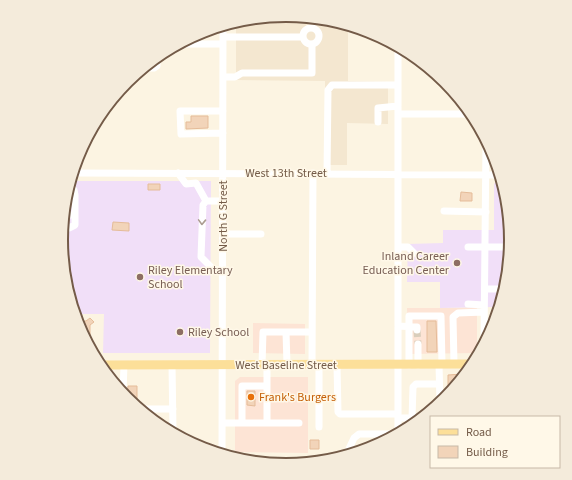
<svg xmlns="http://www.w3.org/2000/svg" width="572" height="480" font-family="'Source Sans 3',sans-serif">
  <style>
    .residential { fill: #f4e7d0 }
    .commercial { fill: #fde4d5 }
    .education { fill: #f1dff8 }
    .building { fill: #f2d4b9; stroke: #e5bc99 }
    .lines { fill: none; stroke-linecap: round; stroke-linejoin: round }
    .minor-tunnel { stroke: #dacebc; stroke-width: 7; stroke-dasharray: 7 3.5; stroke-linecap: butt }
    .minor { stroke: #fff; stroke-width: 7 }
    .major { stroke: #fcdf99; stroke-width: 9 }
    .oneway { stroke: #ac9d91 }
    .education-dot { fill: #8d6e63; stroke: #fff8e8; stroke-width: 1.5 }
    .food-dot { fill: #e8710a; stroke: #fff8e8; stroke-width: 1.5 }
    .labels { text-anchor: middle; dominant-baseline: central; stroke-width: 3; stroke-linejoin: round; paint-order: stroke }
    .street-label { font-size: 12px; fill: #745b48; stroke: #fff8e8 }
    .education-label { font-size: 12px; fill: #785e54; stroke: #fff8e8; text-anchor: start }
    .food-label { font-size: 12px; fill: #c56008; stroke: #fff8e8; text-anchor: start }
    .rim { fill: none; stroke: #745b48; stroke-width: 2 }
  </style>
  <rect width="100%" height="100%" fill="#fcf4e2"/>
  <path class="residential" d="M286,15L348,27V81L388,82V124L347,123V165H325V81L236,80V25Z"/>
  <path class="commercial" d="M407,308H477V351L476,353L408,354Z
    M253,323L305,324V354L253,353Z
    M240,377H308V453L235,452V381Z"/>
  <path class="education" d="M73,181H211L210,353H103L104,314H76L61,240Z
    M497,181H499L511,240L493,328L492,307L440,308V282H407L408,244L443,243V230H494V184Z"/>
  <path class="building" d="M191,116H208V128L186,129V122H191Z
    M148,184H160V190H148Z
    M461,192L472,193V201H460Z
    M113,222L129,223V231L112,230Z
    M90,318L94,322L90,325V335H84L78,326L77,321H86Z
    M427,321H436L437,352H427Z
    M462,374L448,394V375Z
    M128,386H137V406L127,399Z
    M247,391H255V406L247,405Z
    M310,440H319V449H310Z"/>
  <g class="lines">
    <path class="minor-tunnel" d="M417,330L418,344"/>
    <path class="minor" d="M303 36a8 8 0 1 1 16 0a8 8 0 1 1-16 0Z
      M223,37H303
      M182,44H223
      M398,49V431
      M146,68H154L157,66V61
      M223,77H235L242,73H312V44
      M398,114H467
      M378,122V108L398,106
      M223,133L181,134L180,111H223
      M74,173L498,175
      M178,173L186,184L196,183L206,201
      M327,174L328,90L332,85H398
      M223,201H206L203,205L201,257L214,270H223
      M444,211L486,212
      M66,215H75
      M63,228H69L75,225V195L74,190L71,188
      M223,234H261
      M398,247H408L414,253
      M468,247H510
      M485,289H501
      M468,304L484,305
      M398,326L417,327V330
      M286,332L287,364
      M484,341L486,142
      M418,344V365
      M439,364L440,403
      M454,364L453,317L458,313L484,312
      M172,365L173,430
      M262,365L263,332H312
      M312,365L313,173
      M337,365L338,412L340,414H398
      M409,365V316H441L442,364
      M123,393L124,365
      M142,409H173
      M398,418H417
      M412,418L413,387L416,384H439
      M223,423H242V386H267V365
      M242,423H299
      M267,423V386
      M319,427V365
      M222,452L223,28
      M347,453L354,438L359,434H392"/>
    <path class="major" d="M104,365L468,364"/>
  </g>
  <defs><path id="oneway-chevron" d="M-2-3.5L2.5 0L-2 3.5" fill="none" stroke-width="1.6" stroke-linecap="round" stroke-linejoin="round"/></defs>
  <use class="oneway" href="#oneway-chevron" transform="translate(202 222) rotate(92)"/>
  <g class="education-dot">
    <circle cx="457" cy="263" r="4"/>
    <circle cx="140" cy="277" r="4"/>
    <circle cx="180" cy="332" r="4"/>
  </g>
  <circle class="food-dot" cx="251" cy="397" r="4"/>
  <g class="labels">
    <g class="street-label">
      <text x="286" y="173">West 13th Street</text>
      <text transform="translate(223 216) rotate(-90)">North G Street</text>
      <text x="286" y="365">West Baseline Street</text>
    </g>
    <g class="education-label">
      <text x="449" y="256" text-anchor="end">Inland Career<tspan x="449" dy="14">Education Center</tspan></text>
      <text x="148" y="270">Riley Elementary<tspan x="148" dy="14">School</tspan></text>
      <text x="188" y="332">Riley School</text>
    </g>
    <g class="food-label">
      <text x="259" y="397">Frank's Burgers</text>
    </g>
  </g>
  <path d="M0 0H572V480H0ZM68 240a218 218 0 1 1 436 0a218 218 0 1 1-436 0Z" fill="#f4ebdb" fill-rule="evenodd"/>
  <path class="rim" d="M68 240a218 218 0 1 1 436 0a218 218 0 1 1-436 0Z"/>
  <rect x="430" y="416" width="130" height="52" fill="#fff8e8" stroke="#c7b9a8"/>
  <rect x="438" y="429" width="20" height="6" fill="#fcdf99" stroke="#c7b9a8"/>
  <text x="466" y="436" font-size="12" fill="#745b48">Road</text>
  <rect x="438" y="446" width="20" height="12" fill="#f2d4b9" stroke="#c7b9a8"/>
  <text x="466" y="456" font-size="12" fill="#745b48">Building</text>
</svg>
